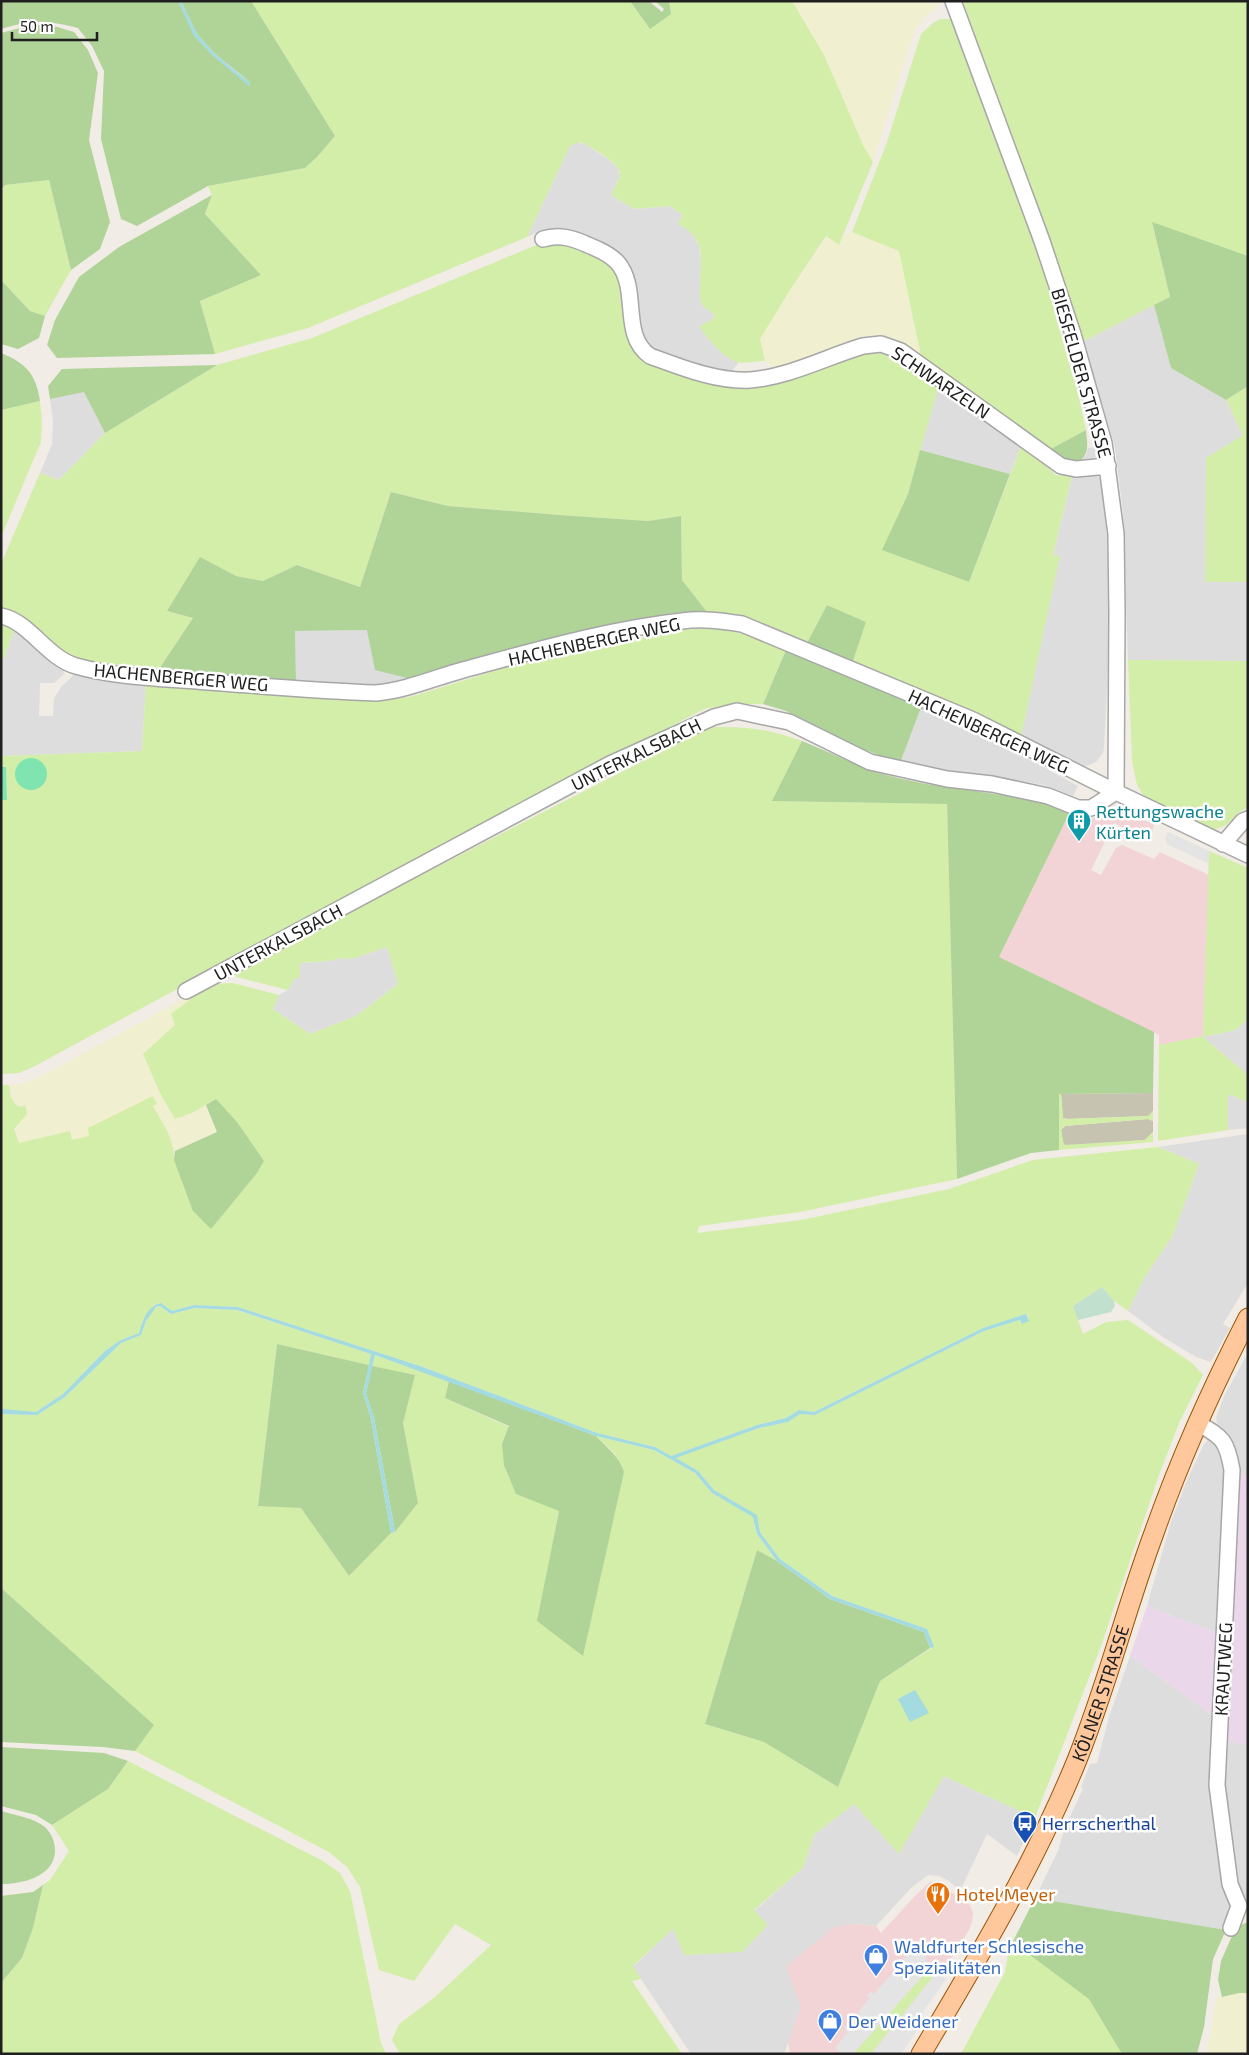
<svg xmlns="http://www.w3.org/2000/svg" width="1249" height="2055" font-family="'Exo 2',sans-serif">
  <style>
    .residential { fill: #dedddd }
    .commercial { fill: #f2d4d6 }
    .industrial { fill: #ead7e9 }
    .construction { fill: #c6c3b0 }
    .farmland { fill: #f0efd0 }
    .grass { fill: #d3eea9 }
    .forest { fill: #b0d398 }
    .wetland { fill: #c1e0ce }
    .pitch { fill: #7fe4b0 }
    .parking { fill: #e4e4e4 }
    .water { fill: #a3dbe1 }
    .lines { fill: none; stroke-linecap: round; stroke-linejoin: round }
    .minor-casing { stroke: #a7a7a7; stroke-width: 18 }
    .major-casing { stroke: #9b5400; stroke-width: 21 }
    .minor { stroke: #fff; stroke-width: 15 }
    .major { stroke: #ffc89c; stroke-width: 19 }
    .labels { text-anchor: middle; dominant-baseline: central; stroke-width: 5; stroke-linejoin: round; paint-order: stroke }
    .street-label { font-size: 18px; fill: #202020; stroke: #fff }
    .culture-label { font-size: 18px; fill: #0d838f; stroke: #fff; text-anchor: start }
    .transit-label { font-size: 18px; fill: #164399; stroke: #fff; text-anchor: start }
    .food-label { font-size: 18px; fill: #c56008; stroke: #fff; text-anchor: start }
    .shop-label { font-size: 18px; fill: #366cbe; stroke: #fff; text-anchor: start }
  </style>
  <rect width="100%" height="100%" fill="#f1ece5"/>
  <path class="residential" d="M575,142L585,144L607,158L618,168L620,176L611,195L634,209L670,206L683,215L678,224L692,232L699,246L701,261L700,299L703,306L715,315L712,320L700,326L732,360L739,362L729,375L654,351L640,335L619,259L566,233H536L527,237L570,146Z
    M1154,305L1171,368L1226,400L1243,435L1205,582H1248V661L1128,660L1123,513L1115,447L1084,341Z
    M939,385L1022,444L1010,474L920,450Z
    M84,391L105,433L59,480L40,473L52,444L53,421L50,399Z
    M1098,447L1099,452L1094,459L1080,461L1086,455L1088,448Z
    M1073,473L1096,475L1102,480L1108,548L1109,647L1104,748L1103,753L1096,762L1083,767H1079L1021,737L1059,557L1053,556Z
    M14,630L65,670L63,675L54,683H40L39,716H53L54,698L61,687L76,673L146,684L142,751L1,756V659H4Z
    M368,630L411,679L375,687L296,681L295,631Z
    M922,705L976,730L1078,786L1073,796L1045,785L900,763Z
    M387,947L398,984L356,1016L310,1034L273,1009L279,995L288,990L295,978L300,963L329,961L340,958L348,959L355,958Z
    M1248,1018V1075L1203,1037L1236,1030Z
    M1228,1094L1248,1102V1128L1228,1130Z
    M1248,1134V1283L1223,1324L1230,1328L1211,1362L1196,1357L1163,1337L1128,1311L1144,1278L1172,1237L1199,1164L1158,1147Z
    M1248,1353V1474L1236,1473L1234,1447L1231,1439L1217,1424L1216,1417L1225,1394Z
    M1208,1440H1214L1226,1456L1220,1634L1147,1606L1171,1522L1188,1478L1204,1444Z
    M1130,1656L1216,1718L1231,1899V1916L1226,1930L1035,1898L1058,1851L1065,1827L1083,1789L1081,1787L1090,1764L1097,1763L1109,1717Z
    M1224,1741L1248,1745V1904L1240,1897L1236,1888L1221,1785Z
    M944,1776L1035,1818L1017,1856L987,1834L960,1891L949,1881L939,1876L928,1875L911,1888L876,1926L851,1924L801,2007L784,2054H691L633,1967L673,1928L754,1911L803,1868L814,1835L854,1804Z"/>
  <path class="commercial" d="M1122,808L1154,825L1152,832L1143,836L1138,835L1114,823L1091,870L1101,875L1116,848L1122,845L1154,859L1160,852L1209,875L1203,1037L1159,1045V1035L999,957L1070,812L1090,819Z
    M930,1882L938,1883L970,1905L973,1913L972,1922L969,1930L945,1969L902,2021L879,2054H790L788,2042L801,2007L786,1967L834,1927L851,1924L876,1926L881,1933L915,1896Z"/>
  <path class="industrial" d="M1236,1473L1248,1474V1745L1225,1741Z
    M1147,1606L1220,1634L1216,1718L1130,1656Z"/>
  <path class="construction" d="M1153,1093V1111L1149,1116L1068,1119L1063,1118L1061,1094Z
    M1148,1119L1153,1121V1132L1145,1140L1066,1146L1063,1143L1061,1130L1065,1126Z"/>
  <path class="farmland" d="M792,1H941L937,8L925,17L915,30L873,162L864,147L824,55Z
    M852,232L899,251L922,361L776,371L765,361L760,339L790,290L827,236L839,245L844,235Z
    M209,985L175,1025L143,1055L160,1093L175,1119L192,1113L206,1105L217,1132L175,1151L170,1136L153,1106L90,1136L72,1140L70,1131L19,1143L14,1129L21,1107L13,1102L9,1085L26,1083L60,1066Z
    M1239,1993H1248V2054H1206L1212,2028L1216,1998Z"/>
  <path class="grass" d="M251,1H630L650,29L670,3L669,1H792L824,55L864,147L873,162L839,245L826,236L790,290L760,339L765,361C756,361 745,364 737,362C722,357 708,339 699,326L712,320L715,315C710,311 703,308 701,302C699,297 700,291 700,286C701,259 706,237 678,224L683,215L670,206L634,209L611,195C613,189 620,180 620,173C619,163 590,146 580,142L570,146L527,237L308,328L215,354L200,301L261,275L205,214L212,195L208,186L305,168L317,157L335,136Z
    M963,1H1248V256L1152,223L1170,297L1084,341L1039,209L998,104Z
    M940,19H953L1031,231L1052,294L1054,311L1078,394L1086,430L1049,450L922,361L899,251L852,232L887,142L921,34L933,23Z
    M49,180L71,270L45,316L30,311L1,280V189L5,185Z
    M539,244H564L590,254L611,267L623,287L649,361C672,369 726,392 748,389C787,385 861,339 895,354C909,360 926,376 939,385L908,494L883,550L969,582L1022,444L1038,456L1039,460L1057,476L1073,472L1053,555L1060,556L1021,737L978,713L853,661L866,622L827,605L807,643L741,616L707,612L682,580L681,516L648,521L559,515L448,506L391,492L360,587L297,565L263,581L236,576L200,558L167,611L193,618L159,669L109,666L84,661L61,650L22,616L1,609V564L40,473L59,480L105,433L217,365L312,338Z
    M1248,386V582H1205L1206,458L1243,435L1226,400Z
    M40,401L42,422L41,442L1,537V410Z
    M1,623L14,630L4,659H1Z
    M715,628L753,636L786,650L763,704H732L704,709L290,928L33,1067L19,1073L1,1074V800H7L6,767H1V756L142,751L146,684L377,700L410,697L511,666L677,630Z
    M1128,660L1248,661V807L1238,813L1227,825L1213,830L1190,822L1145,798L1137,785L1132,761Z
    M715,727C750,727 768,729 802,741L773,801L947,804L957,1179L800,1212L699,1226L697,1233L801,1220L949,1189L1033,1160L1158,1147L1199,1164L1172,1237L1144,1278L1128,1311L1114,1301L1102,1287L1073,1306L1083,1334L1106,1322L1128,1320L1192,1363L1203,1375L1180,1421L1159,1475L1100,1649L1035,1818L944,1776L899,1854L854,1804L814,1835L803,1868L754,1910L768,1925L742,1952L684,1955L673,1929L633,1966L641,1979L632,1981L682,2054H400L392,2040L399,2024L435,1997L491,1945L455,1924L414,1981L379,1970L360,1887L347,1867L329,1852L135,1751L153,1725L1,1588V1414L37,1415L65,1397L121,1343L141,1335C145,1325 149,1309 160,1306L171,1314L195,1308L236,1310L372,1354L369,1365L277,1344L258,1505L301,1508L349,1576L391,1533L395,1532L418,1503L403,1422L414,1376L372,1366L375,1355L449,1381L445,1398L509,1427L559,1510L538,1621L622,1466L614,1453L596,1436L654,1450L695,1473L712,1493L754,1517L757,1534L777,1561L757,1550L705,1724L764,1742L838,1787L880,1681L933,1647L927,1629L832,1596L780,1559L760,1532L756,1515L714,1490L698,1471L675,1458L759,1428L788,1422L800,1414L815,1415L984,1331L1020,1320L1022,1324L1029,1320L1026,1314L983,1328L814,1412L799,1410L786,1418L757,1425L671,1456L655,1447L597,1433L420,1366L238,1307L194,1305L172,1311L161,1303L154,1305L143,1320L139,1333L119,1341L105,1351L63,1394L36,1412L1,1410V1085H9C10,1094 11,1104 21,1107L25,1105L27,1114L14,1129L19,1143L70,1131L72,1140L89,1136L88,1128L153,1096L157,1104L153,1106C163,1124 175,1140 174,1160L257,1173L216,1099L192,1113L175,1119L160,1093L143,1054L175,1025L171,1014L211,984L233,983L279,995L273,1009L310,1034L356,1016L398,984L387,947L355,958L348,959L340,958L329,961L300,963V978H295L288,990L236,977L235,971L695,734Z
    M1209,851L1248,868V1018L1236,1030L1203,1037L1248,1075V1102L1228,1094V1130L1158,1141L1159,1045L1203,1036Z
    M1058,1094H1061L1063,1118L1065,1119L1148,1116L1153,1111V1121L1148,1119L1065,1126L1061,1130L1064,1145L1145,1140L1153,1132V1142L1059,1150Z
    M128,1761L323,1861L340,1873L350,1891L381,2043L386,2054H1V1983L22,1958L33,1928L43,1885L50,1880L69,1851L52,1825L108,1789Z
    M1009,1949L1030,1955L1090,1999L1122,2054H961L1005,1972Z
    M942,1966L871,2054H853L917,1982L929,1969Z"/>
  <path class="forest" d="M1,1H178L195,36L213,56L251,83L215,54L197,34L181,1H251L335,136L317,157L305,168L208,186L137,226L121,219L101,139L104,71L92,46L78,28C45,20 35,19 1,29Z
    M630,1H649L662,12L664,9L655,1H669L671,14L650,29Z
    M47,24L74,32L88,50L98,73L89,140L110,222L100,249L71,270L49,180L5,185L1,189V33L24,27Z
    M212,195L205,214L261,275L200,301L215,354L57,358L47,345L55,320L79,277L119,247Z
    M1152,222L1248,256V386L1226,400L1171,368L1154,305L1170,297Z
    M1,280L30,311L45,316L39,338L18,349L1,344Z
    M1,353C26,363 36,374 40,401L1,410Z
    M217,365L105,433L84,392L50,399L48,386L62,369Z
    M1086,430C1087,443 1090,452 1080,461L1063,459L1049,450Z
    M920,450L1010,474L969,582L882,550L908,494Z
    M391,492L448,506L559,515L648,521L681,516L682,580L707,612L673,613L616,624L452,665L411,679L375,670L367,630L295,631L296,681L159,669L193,618L167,611L200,557L236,576L263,581L297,565L360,587Z
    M827,605L866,622L853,661L807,643Z
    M786,650L922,705L900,763L849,744L786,711L763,704Z
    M802,741C835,754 862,770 898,778C955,792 1013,791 1070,812L999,957L1154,1032L1153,1093L1059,1094V1150L1031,1153L957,1179L947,804L772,801Z
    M216,1099L237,1122L264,1161L257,1173L211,1229L193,1211L174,1160L175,1151L217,1132L206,1105Z
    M277,1344L369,1365L363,1393L371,1419L391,1533L349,1576L301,1508L258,1506Z
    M372,1366L415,1375L403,1423L418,1503L395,1532L374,1418L366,1393Z
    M449,1381L596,1436C607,1448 619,1456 624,1472L583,1656L537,1621L559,1511L516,1494L504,1465L502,1444L509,1426L445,1398Z
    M757,1550L777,1561L830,1599L924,1632L930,1648L880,1681L838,1787L764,1742L705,1724Z
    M1,1588L154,1725L135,1751L103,1747L1,1742Z
    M1,1747L104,1753L128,1761L108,1789L52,1825L36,1815L1,1806Z
    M1,1811C15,1815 34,1818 45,1827C52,1834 55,1842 55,1851C54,1877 22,1884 1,1884Z
    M43,1885L33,1928L22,1958L1,1983V1896L33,1892Z
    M1035,1898L1226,1930L1213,1959L1204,2027L1197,2054H1122L1089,1999L1030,1955L1009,1949Z
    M1248,1922V1993H1239L1222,1997L1218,1980L1221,1961L1236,1927Z"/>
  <path class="wetland" d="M1102,1287L1114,1301L1115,1306L1111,1312L1078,1320L1073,1306Z"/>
  <path class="pitch" d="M15 774a16 16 0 1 1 32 0a16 16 0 1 1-32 0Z
    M1,767H6L7,800H1Z"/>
  <path class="parking" d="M1168,832L1209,851V864L1167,844L1165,839Z
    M914,1947L926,1957L929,1969L853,2054H842L835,2048L847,2033L844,2026L861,2023L859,2011L870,1998L867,1996L871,1991L874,1994Z
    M936,1973L946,1979L923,2012L924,2019L908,2044L900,2054H871Z"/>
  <path class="water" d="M178,1H181L197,34L215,54L251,84L249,86L213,56L194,36Z
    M161,1303L172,1311L194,1305L238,1307L420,1366L597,1433L655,1447L671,1456L757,1425L786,1418L799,1410L814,1412L983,1328L1026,1314L1029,1321L1022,1324L1020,1320L984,1331L815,1415L800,1414L788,1422L759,1428L676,1458L698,1471L714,1490L757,1515L760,1532L780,1559L832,1596L927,1629L934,1647L930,1648L924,1632L830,1599L777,1561L757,1534L753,1517L712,1493L695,1473L654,1450L596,1436L375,1355L366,1393L374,1418L395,1532L391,1533L371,1419L363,1393L371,1354L237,1310L195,1308L171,1314L160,1306L156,1307L146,1321L141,1335L121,1343L65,1397L37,1415L1,1414V1410L3,1409L36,1412L63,1394L105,1351L119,1341L139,1333C143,1320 147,1306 161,1303Z
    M915,1690L929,1713L910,1722L898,1699Z"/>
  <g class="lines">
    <defs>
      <path id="minor" d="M953,1L1042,241L1073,334L1104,443L1116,534L1117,613L1116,792
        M543,239C559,234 573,238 588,245C598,249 610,254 618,263C640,290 620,335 650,356C680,367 717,382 750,380C789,377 826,357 863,346L881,344L901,351L1061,466L1076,469L1108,466
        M1,616C29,621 47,658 76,666C119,678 164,678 208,682C264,686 320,691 376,693C407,690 434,678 463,670C534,651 609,629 682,621C702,618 722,621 742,624L973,720L1116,792L1248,855
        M1223,844L1243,821L1248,819
        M186,991L610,764L714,717L737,711L789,722L870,762L947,779L992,784L1048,796L1078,808H1091L1116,792
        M1197,1423C1223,1437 1227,1441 1232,1470L1217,1785L1230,1884L1239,1906L1231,1928"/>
      <g id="major">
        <path id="s1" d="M921,2054C978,1958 1035,1863 1077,1760C1107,1686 1126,1608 1154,1533C1180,1459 1212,1388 1248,1318"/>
      </g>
    </defs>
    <use href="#minor" class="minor-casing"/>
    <use href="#major" class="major-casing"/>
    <use href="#minor" class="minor"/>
    <use href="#major" class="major"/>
  </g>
  <defs>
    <symbol id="building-pin" viewBox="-11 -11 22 30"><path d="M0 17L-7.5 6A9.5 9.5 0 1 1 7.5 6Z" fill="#0f9aa8" stroke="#fff"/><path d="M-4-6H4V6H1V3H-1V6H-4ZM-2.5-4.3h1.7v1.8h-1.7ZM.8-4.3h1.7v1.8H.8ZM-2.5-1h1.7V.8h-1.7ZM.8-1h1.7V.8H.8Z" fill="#fff"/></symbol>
    <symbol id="bus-pin" viewBox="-11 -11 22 30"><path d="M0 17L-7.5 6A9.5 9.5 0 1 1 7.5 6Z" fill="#1a4fb4" stroke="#fff"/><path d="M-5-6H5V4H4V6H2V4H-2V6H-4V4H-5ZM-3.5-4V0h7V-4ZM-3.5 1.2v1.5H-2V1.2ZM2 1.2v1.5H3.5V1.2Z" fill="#fff"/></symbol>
    <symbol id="restaurant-pin" viewBox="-11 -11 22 30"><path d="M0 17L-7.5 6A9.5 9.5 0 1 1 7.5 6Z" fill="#e8710a" stroke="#fff"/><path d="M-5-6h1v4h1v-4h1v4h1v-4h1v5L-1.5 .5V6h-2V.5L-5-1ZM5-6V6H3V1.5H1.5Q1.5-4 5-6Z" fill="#fff"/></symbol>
    <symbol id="shop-pin" viewBox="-11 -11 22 30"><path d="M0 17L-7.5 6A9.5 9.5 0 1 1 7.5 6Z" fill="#3f7fe0" stroke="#fff"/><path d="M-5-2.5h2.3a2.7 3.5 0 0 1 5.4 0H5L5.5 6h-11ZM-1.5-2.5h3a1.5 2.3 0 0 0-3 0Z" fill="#fff"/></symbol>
  </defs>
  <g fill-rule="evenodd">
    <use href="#building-pin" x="1065" y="807" width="28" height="38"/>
    <use href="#bus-pin" x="1011" y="1809" width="28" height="38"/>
    <use href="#restaurant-pin" x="924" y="1880" width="28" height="38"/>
    <use href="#shop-pin" x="862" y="1942" width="28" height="38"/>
    <use href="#shop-pin" x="816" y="2007" width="28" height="38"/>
  </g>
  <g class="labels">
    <g class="street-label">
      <text transform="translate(1082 373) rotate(74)">BIESFELDER STRASSE</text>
      <text transform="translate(941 382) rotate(34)">SCHWARZELN</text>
      <text transform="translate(594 641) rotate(-12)">HACHENBERGER WEG</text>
      <text transform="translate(181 677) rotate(5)">HACHENBERGER WEG</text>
      <text transform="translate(989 731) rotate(25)">HACHENBERGER WEG</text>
      <text transform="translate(636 754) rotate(-26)">UNTERKALSBACH</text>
      <text transform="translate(278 942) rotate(-28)">UNTERKALSBACH</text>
      <text transform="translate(1223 1669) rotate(-87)">KRAUTWEG</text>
      <text stroke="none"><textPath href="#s1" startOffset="404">KÖLNER STRASSE</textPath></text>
    </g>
    <g class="culture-label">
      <text x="1096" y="811">Rettungswache<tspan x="1096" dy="21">Kürten</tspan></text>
    </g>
    <g class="transit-label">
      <text x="1042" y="1823">Herrscherthal</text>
    </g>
    <g class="food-label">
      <text x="956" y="1894">Hotel Meyer</text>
    </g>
    <g class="shop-label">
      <text x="894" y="1946">Waldfurter Schlesische<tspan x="894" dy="21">Spezialitäten</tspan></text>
      <text x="848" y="2021">Der Weidener</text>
    </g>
  </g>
  <rect width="1249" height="2055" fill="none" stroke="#202020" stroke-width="5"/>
  <path d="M12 32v8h85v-8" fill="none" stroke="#202020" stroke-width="2.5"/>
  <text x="20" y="32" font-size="15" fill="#202020" stroke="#ffffff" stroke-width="4" paint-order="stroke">50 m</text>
</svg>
